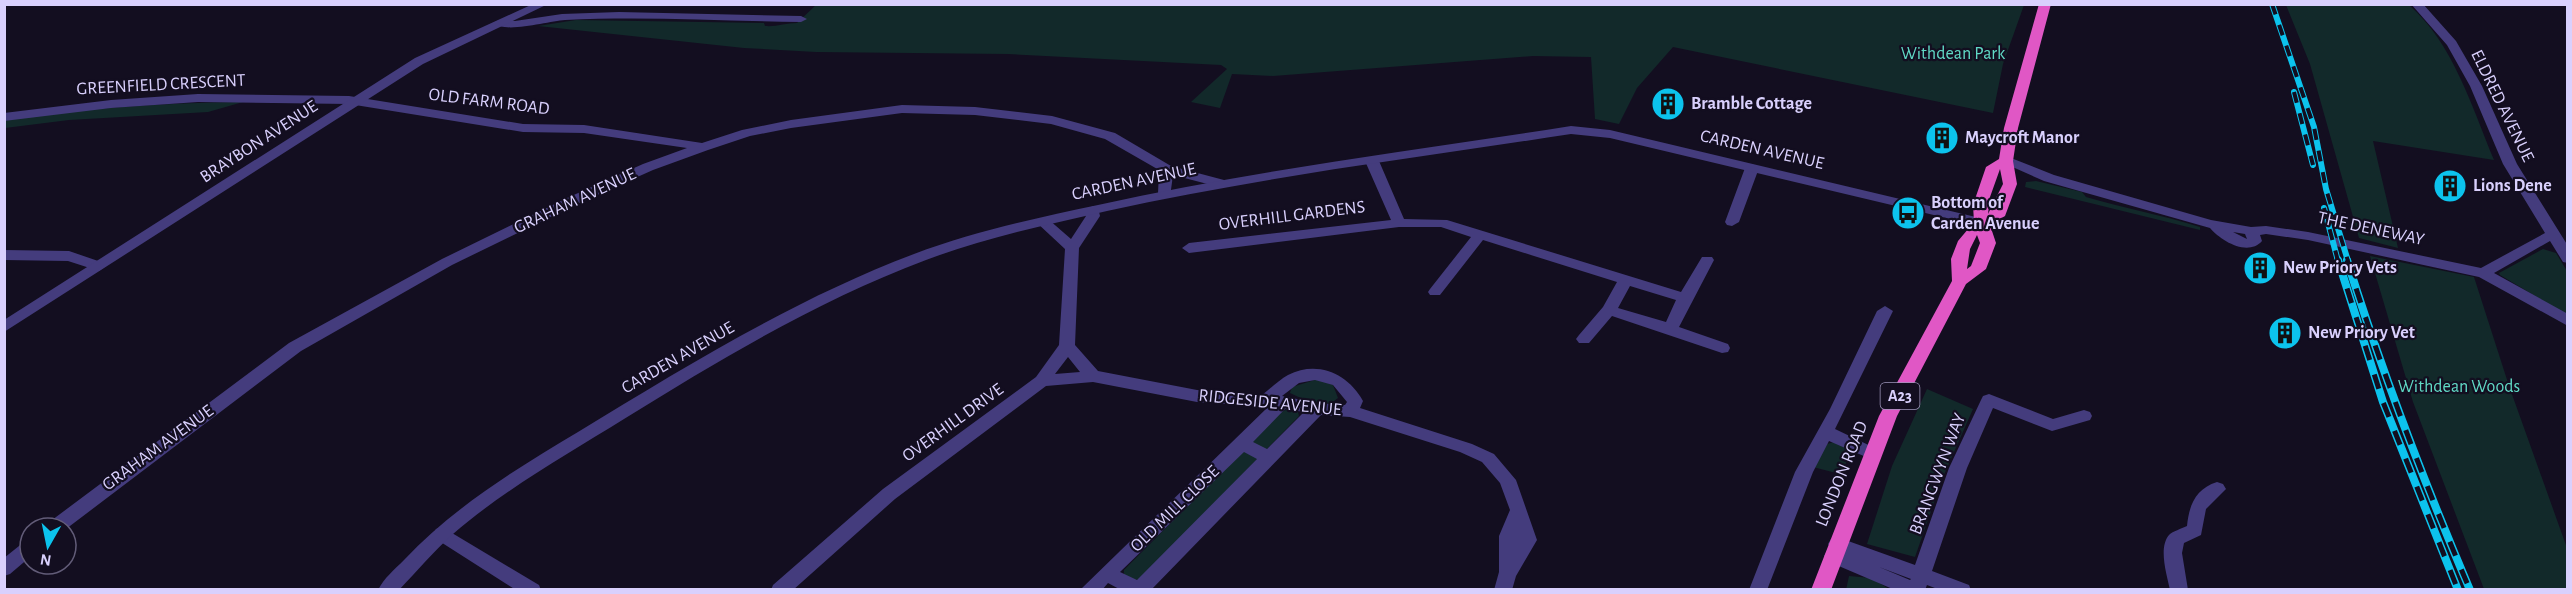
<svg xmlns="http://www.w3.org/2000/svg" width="2572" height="594" font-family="'Alegreya Sans',sans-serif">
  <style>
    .green { fill: #12292a }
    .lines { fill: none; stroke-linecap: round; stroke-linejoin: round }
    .minor { fill: #443c7d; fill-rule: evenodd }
    .tertiary { fill: #443c7d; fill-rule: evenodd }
    .trunk { fill: #e057c5; fill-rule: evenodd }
    .rail-far1-casing { stroke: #0cc3ed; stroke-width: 6 }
    .rail-casing { stroke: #0cc3ed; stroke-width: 8 }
    .rail-far1 { stroke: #130e20; stroke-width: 4; stroke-dasharray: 11; stroke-linecap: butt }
    .rail { stroke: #130e20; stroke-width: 5; stroke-dasharray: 15; stroke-linecap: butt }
    .labels { text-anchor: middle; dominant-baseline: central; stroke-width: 4.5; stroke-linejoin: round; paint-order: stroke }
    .shield { fill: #130e20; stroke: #9e96bb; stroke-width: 1.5 }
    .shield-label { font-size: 16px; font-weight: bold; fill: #d9d0fd }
    .park-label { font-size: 18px; fill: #60d9c5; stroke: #130e20 }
    .street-label { font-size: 18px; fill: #d9d0fd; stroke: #130e20 }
    .poi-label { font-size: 18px; font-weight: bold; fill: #d9d0fd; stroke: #130e20; text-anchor: start }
  </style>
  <rect width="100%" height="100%" fill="#130e20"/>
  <path class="green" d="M817,4L2024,5L2003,64L1993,113L1673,47L1637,88L1619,124L1595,119L1591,57L1533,56L1273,76L1232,74L1220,108L1191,102L1227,69L1221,65L1008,54L816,52L744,48L538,26L576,20L764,23L765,26C776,27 786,23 797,23Z
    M2286,5H2409C2453,43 2472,107 2494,160L2373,141L2398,248L2359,238L2310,64Z
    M243,102L208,112L69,120L5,128L4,120C84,108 163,103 243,102Z
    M2036,181L2082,192L2086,197C2124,208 2162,215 2200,227V230L2025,187L2026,182Z
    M2543,249L2556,253L2567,271V315L2500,275L2499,273Z
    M2370,256L2474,277L2509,386L2567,548V589H2484L2413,402Z
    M1318,379L1333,385L1338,398L1330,404L1305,400L1290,393L1292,387Z
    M1927,389L1973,409L1943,477L1915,557L1867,544L1892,466Z
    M1290,409L1298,412L1299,416L1140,579L1135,580L1124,575V570L1282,411Z
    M1834,442L1845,445L1852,452L1840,474L1813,467L1827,444Z
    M1849,576L1871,578L1889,589L1846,590Z"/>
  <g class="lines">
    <path class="minor" d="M2411,4H2423L2456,41L2482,86L2517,164L2568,246V263L2563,262L2550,241L2494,273L2568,314V326L2479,277L2308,240L2266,234L2260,235L2262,241C2248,257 2221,241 2210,228L2044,181L1999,161L2001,158H2011L2054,175L2211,220L2251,227L2266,226L2308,232L2481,268L2545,233L2503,164L2470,86L2447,45ZM2233,232L2245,234L2247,239Z
      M619,12L801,16L807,19L801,22C723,21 644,16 565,20C548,21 506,34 493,23L499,20L515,21L562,14Z
      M198,94L349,96L523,124L584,125L702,143L742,130L791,120L902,105L975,107L1052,116L1115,133L1171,166L1224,180L1226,183L1219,187L1173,175L1170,197H1160L1158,194L1159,170L1105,139L1051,124L975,115L902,113L791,128L750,136L708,150L653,170L577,204L452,265L301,351L66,529L45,528L48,523L289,343L442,259L567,198L643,164L687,148L584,133L523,132L349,104L198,102L111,108L4,121V113L111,100Z
      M1372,157L1379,161L1404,219L1447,220L1681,292L1702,257H1712L1714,260L1679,327L1728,344L1730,348L1728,352L1722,353L1612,316L1589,343H1579L1576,339L1579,335L1603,307L1617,282L1483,240L1440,295H1430L1428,292L1430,289L1471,237L1441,227H1399L1189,253L1182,248L1189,243L1391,220L1365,161ZM1630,286L1676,300L1666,322L1618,308Z
      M1752,164L1759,168L1739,222L1732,226L1727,225L1725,222L1745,168Z
      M1093,206L1098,207L1100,216L1079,248L1075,345L1098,371L1197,390L1262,395C1270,389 1279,380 1288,375C1318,360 1348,374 1363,401L1360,408L1472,444L1494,454L1516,480L1537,540L1516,576L1512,590H1494L1499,572V536L1510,510L1500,483L1482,462L1460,452L1350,417L1321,415L1151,590H1121L1108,583L1102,590H1080L1268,407L1197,402L1093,382L1046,386L895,499L793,590H771L773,585L883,489L1036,377L1059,345L1065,249L1036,222L1043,218L1048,219L1071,239L1086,216V210ZM1068,357L1080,372L1055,374ZM1315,380L1333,385L1347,402L1345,405L1317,403L1282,396L1299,383ZM1285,409L1304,412L1267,449L1253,442ZM1244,452L1257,459L1137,580L1120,572Z
      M4,250L69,251L104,263L106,266L99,271L68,261L4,260Z
      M1885,306L1893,311L1835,429L1879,450L1881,454L1879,458L1873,460L1829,441L1813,472L1767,590H1749L1795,472L1830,409L1877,311Z
      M1989,394L2053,419L2084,410L2090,412L2092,416L2090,420L2052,431L1993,408L1967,468L1932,571L1969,585L1971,590H1940L1927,585L1925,590H1895L1827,561L1824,556L1827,551L1831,549L1828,544L1831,539L1837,537L1915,565L1949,468L1981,400L1983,396ZM1879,567L1911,579L1910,580Z
      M2217,482L2223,484L2226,489L2206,509L2201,535L2184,543L2182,553L2188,590H2170C2167,575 2158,548 2169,535C2173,531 2181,529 2187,526C2189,506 2195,489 2217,482Z
      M442,527L539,585L541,590H516L436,539L433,534L436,529Z
      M30,540V557L10,574L4,576V558L24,542Z"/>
    <path class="tertiary" d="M533,4H548L423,64L4,332V320L415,58Z
      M1571,126L1610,130L1980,218L1987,222L1980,226L1610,138L1571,134C1416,158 1260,177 1107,211C1046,225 984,238 926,260C819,300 721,359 624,419C566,455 505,489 453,534C434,551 417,571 399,590H378C384,578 395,569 404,560C454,507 516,469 578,432C686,366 795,299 914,254C973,232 1036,218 1098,205C1254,170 1413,151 1571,126Z"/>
    <path class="trunk" d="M2039,4H2051L2018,128L2013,161L2017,184L2005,216L1990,225L1996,243L1986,269L1966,284L1897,416L1831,590H1811L1879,416L1952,281L1951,259L1958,241L1974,222L1973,205L1986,167L1999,159L2004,128ZM2000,169L2003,184L1988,214L1990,197ZM1977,235L1980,243L1971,266L1967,269L1970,249Z"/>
    <defs>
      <path id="rail-far1" d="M2272,4L2314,127L2326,189L2348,261
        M2294,92L2313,165
        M2324,208L2338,261"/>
      <path id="rail" d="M2338,260L2383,402L2458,590
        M2347,260C2382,372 2424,482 2470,590"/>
    </defs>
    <use href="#rail-far1" class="rail-far1-casing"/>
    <use href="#rail" class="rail-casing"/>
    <use href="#rail-far1" class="rail-far1"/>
    <use href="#rail" class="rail"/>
  </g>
  <defs>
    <symbol id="building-disc" viewBox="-11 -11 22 22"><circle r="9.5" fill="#0cc3ed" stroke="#130e20"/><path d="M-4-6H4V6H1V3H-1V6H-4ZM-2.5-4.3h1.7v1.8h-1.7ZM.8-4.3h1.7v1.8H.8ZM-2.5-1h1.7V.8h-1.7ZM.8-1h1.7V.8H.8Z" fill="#111"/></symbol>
    <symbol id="bus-disc" viewBox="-11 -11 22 22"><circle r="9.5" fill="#0cc3ed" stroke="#130e20"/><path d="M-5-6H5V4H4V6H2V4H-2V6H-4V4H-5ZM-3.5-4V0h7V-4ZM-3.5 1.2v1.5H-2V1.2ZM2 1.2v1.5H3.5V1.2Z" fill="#111"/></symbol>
  </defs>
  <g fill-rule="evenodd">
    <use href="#building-disc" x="1649" y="85" width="38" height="38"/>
    <use href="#building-disc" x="1923" y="119" width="38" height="38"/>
    <use href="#building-disc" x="2431" y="167" width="38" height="38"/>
    <use href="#bus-disc" x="1889" y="194" width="38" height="38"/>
    <use href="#building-disc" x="2241" y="249" width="38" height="38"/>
    <use href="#building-disc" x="2266" y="314" width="38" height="38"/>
  </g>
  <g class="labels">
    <rect class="shield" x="1880.5" y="383" width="39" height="26" rx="4.5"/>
    <g class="shield-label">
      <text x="1900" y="396">A23</text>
    </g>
    <g class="park-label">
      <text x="1953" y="54">Withdean Park</text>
      <text x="2459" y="387">Withdean Woods</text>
    </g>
    <g class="street-label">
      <text transform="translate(161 85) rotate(-3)">GREENFIELD CRESCENT</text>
      <text transform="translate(489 102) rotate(7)">OLD FARM ROAD</text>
      <text transform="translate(2502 106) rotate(64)">ELDRED AVENUE</text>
      <text transform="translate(259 142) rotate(-33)">BRAYBON AVENUE</text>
      <text transform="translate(1762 150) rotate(13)">CARDEN AVENUE</text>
      <text transform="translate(1134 182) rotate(-12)">CARDEN AVENUE</text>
      <text transform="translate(575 201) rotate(-25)">GRAHAM AVENUE</text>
      <text transform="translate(1292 216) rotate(-7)">OVERHILL GARDENS</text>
      <text transform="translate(2371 229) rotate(12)">THE DENEWAY</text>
      <text transform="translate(678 358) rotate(-30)">CARDEN AVENUE</text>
      <text transform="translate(1270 403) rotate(6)">RIDGESIDE AVENUE</text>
      <text transform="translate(953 423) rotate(-36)">OVERHILL DRIVE</text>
      <text transform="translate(158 448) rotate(-36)">GRAHAM AVENUE</text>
      <text transform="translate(1842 474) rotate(-68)">LONDON ROAD</text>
      <text transform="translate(1938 474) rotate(-69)">BRANGWYN WAY</text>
      <text transform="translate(1175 509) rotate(-44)">OLD MILL CLOSE</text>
    </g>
    <g class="poi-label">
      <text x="1691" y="104">Bramble Cottage</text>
      <text x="1965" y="138">Maycroft Manor</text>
      <text x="2473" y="186">Lions Dene</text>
      <text x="1931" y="203">Bottom of<tspan x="1931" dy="21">Carden Avenue</tspan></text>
      <text x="2283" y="268">New Priory Vets</text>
      <text x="2308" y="333">New Priory Vet</text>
    </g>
  </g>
  <rect width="2572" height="594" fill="none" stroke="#d9d0fd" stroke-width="12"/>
  <g transform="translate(48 546) rotate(189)"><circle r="28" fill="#130e20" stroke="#625c78" stroke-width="1.5"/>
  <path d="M0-4.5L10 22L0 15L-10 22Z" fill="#0cc3ed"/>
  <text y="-9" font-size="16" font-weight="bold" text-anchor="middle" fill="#d9d0fd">N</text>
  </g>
</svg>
